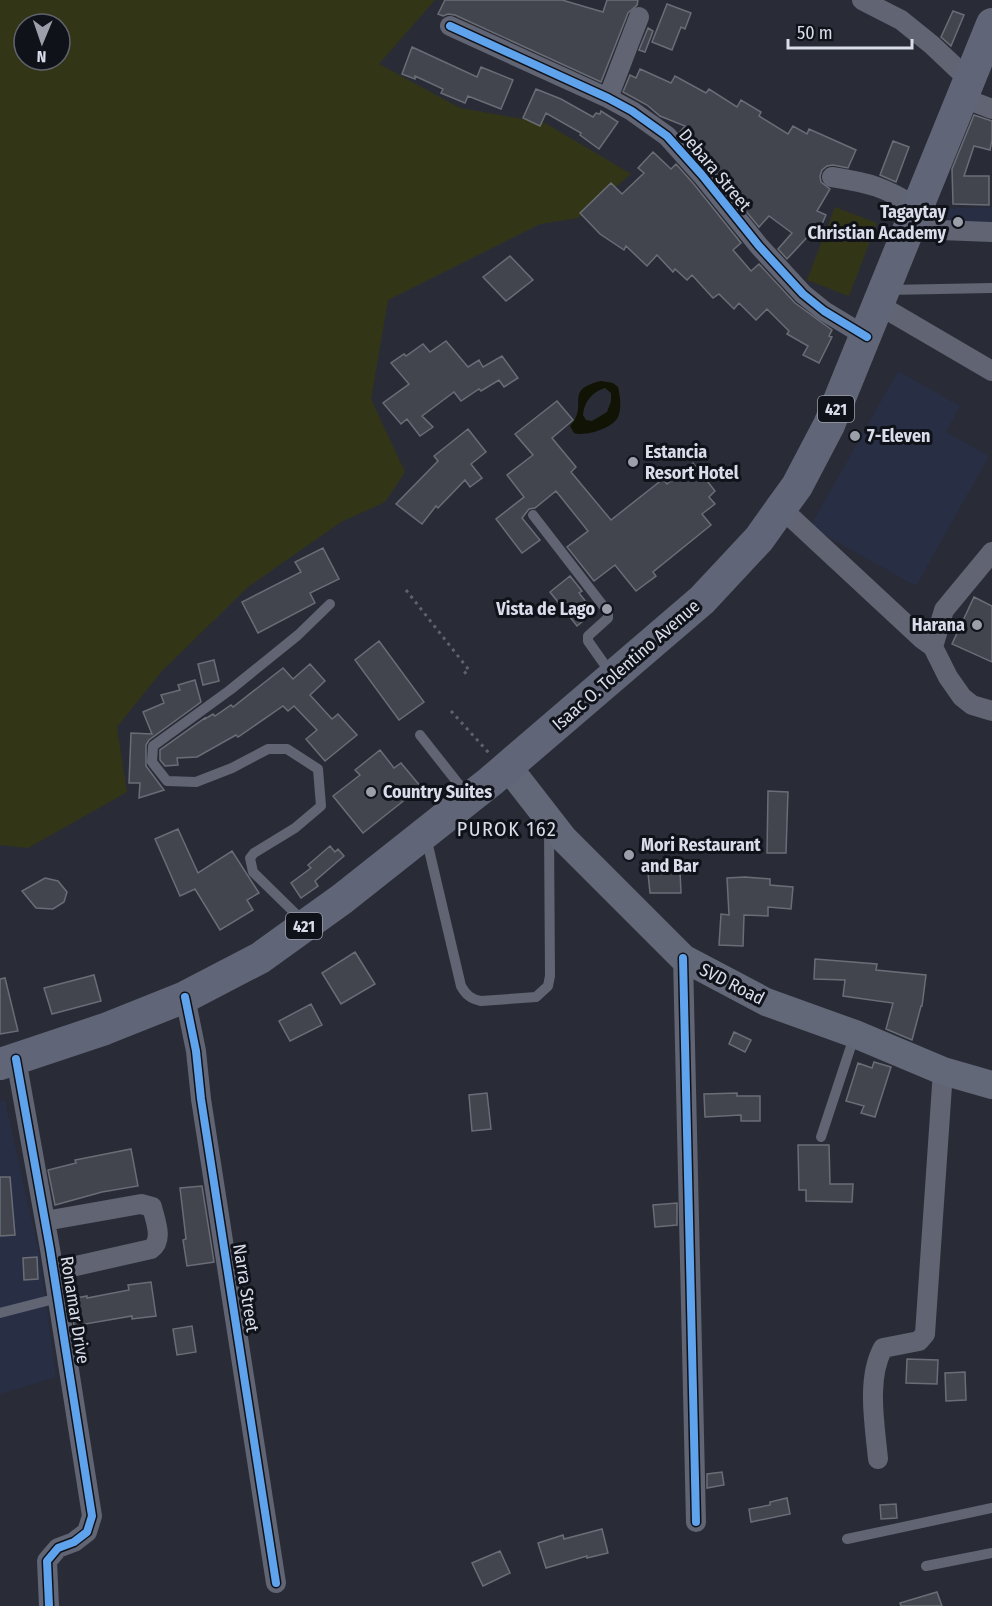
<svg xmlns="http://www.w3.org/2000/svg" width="992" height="1606" font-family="'Fira Sans Condensed',sans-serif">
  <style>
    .built { fill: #282e44 }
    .green { fill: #333616; fill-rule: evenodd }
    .water { fill: #111305; fill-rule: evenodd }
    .building { fill: #43454e; stroke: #6a6d76; stroke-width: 1.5 }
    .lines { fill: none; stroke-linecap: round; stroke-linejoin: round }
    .path { stroke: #5f626d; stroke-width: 3; stroke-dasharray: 3 4.5; stroke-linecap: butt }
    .service { stroke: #606473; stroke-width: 10 }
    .minor { stroke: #606473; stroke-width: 20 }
    .secondary { stroke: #626878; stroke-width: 28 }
    .primary { stroke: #606677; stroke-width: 32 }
    .cycleway-casing { stroke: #10121a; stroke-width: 11 }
    .cycleway { stroke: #60a3ed; stroke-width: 8 }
    .poi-dot { fill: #9b9faa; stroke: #10121a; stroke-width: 2 }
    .labels { text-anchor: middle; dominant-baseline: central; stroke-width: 6; stroke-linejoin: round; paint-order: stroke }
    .shield { fill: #10121a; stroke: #9da0ab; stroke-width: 1.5 }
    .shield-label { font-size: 16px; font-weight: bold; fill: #d9dde9 }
    .street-label { font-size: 18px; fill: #d9dde9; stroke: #10121a }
    .poi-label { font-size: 18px; font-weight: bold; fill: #d9dde9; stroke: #10121a; text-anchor: start }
    .neighbourhood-label { font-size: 20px; letter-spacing: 1.5px; fill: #d9dde9; stroke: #10121a }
  </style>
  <rect width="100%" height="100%" fill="#292c36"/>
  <path class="built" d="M992,207V237L918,236L929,209Z
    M898,371L960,406L946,432L989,456L916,586L810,527Z
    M5,1100L39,1253L56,1377L0,1394V1101Z"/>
  <path class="green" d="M0,0H435L379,64L460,108L545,123L631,174L578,218L540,224L388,300L371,399L405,472L385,502L341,522L248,587L162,671L117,727L127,792L28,848L0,845ZM24,24H60V60H24Z
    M835,207L877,223L849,296L807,280Z"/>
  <path class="water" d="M601,381L613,383L618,387C620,395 622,409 618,417C613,428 585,437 574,433L570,426C590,405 562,390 601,381ZM605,388L611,393V401L607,412L592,421L586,420L583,415C584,402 592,392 605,388Z"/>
  <path class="building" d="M445,0H562L603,12L607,0H638L637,5L628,13L601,82L455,15L448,14L443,16L438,14Z
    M667,4L691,13L685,29L681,27L672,50L652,42Z
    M953,11L964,15L951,46L941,37Z
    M648,28L653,31L645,52L639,50Z
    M412,47L477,77L481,67L513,80L501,109L468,96L465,103L441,93L443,89L415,76V79L402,74Z
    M640,69L671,83L675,76L706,93L709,89L737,107L741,100L761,112L759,116L788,134L793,126L807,134L809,129L856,150L848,168L833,165L827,166L822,170L820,176L821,182L830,189L817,211L826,215L818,233L813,231L787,259L778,249L792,233L769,216L759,227L693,147L694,146L680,132L685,126L660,116L647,105L623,92L630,75L636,78Z
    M536,89L561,99L593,117L596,113L600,114L601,111L618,122L599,149L580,135L581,133L546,113L540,126L523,118Z
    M974,115L992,121V140L990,150L974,146L964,176H989V205L953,204L952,169Z
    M893,141L909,147L896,182L880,175Z
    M653,152L671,169L676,164L693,183L741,243L733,250L751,271L759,264L795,303L832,330L829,336L832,337L819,363L803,355L808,346L787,334L789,331L767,309L756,320L739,303L734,309L719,294L713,298L692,275L687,280L675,269L673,272L657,255L647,266L626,246L624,250L600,234L580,213L611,183L622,194L644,173L638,168Z
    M510,256L533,280L506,301L483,277Z
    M446,341L468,367L479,360L483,367L502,356L518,378L504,387L499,380L481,391L479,389L461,401L454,392L422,416L433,427L420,436L407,419L401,424L383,403L409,384L391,363L404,354L406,356L423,344L430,352Z
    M557,401L573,420L552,438L576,467L571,472L611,520L663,479L667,484L693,463L715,491L709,497L715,504L702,514L711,525L653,572L656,576L636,591L615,565L594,581L567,547L588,531L556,491L535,508L529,509L522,518L540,540L522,553L496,519L524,497L507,475L533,455L515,434Z
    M468,429L486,452L471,464L482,478L470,487L465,480L438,508L436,506L422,524L396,504L438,461L434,456Z
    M323,548L339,579L310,593L315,603L258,633L242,602L301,572L295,562Z
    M570,576L582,591L579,593L594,612L577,626L550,592Z
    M974,597L992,606V662L952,644Z
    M379,641L424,702L399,720L355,660Z
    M214,660L219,681L203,685L198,664Z
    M310,664L325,681L310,695L332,719L338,714L357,735L325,761L306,739L317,730L294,706L288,711L283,706L238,737L236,735L197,757L177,758L178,765L165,766L160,760V750L205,718V719L213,714L215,716L231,705L233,707L283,668L293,679Z
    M195,680L201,702L149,740L146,745V766L164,790L139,798L140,783H129L131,733L152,734L143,712L164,703L161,695L180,690L178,685Z
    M380,750L394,768L401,763L421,787L363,833L333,796L360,775L355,770Z
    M768,791L788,792L786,853H767Z
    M178,829L198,873L232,851L259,893L247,900L253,910L220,930L195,889L180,896L155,839Z
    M330,846L335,852L338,849L344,856L315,881L318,886L301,898L291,883L311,868L308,865Z
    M680,871L681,893H650L648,873Z
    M745,877L770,879V885L793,887L791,909L768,907V916L744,915L743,946L719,945L721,914L729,915L727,878Z
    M45,878L58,881L67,892L64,902L53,909L36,908L22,891Z
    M355,952L375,984L341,1004L322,973Z
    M815,959L877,964L876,970L926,975L922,1006H921L912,1040L886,1029L893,1003L843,996L845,980L814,979Z
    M94,975L101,1001L52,1014L44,988Z
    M5,978L18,1031L0,1034V979Z
    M311,1004L322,1025L290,1041L279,1021Z
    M734,1032L751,1040L745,1052L729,1044Z
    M874,1062L891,1067L875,1117L861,1113L864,1106L846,1101L858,1063L872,1068Z
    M487,1093L491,1129L472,1131L469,1095Z
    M737,1093V1096H760V1121H741V1115L705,1117L704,1094Z
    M798,1145H829L830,1184H853L852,1202L806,1201V1190H799Z
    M131,1149L138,1186L102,1192L55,1205L48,1170L76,1163L75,1160Z
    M0,1177H10L15,1235L0,1236Z
    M202,1186L214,1262L187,1266L183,1240L186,1239L180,1188Z
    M677,1203V1225L655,1227L653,1205Z
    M37,1257L38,1279L24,1280L23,1258Z
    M151,1282L156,1316L132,1319V1316L74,1326L70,1299L87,1296V1298L129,1290L128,1285Z
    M192,1326L196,1352L177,1355L173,1329Z
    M907,1359L938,1360L937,1384L906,1383Z
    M965,1372L966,1400L946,1401L945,1373Z
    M722,1472L724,1485L707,1488V1474Z
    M787,1498L790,1514L751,1522L749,1509L770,1505V1502Z
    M896,1504L897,1518L881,1519L880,1505Z
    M602,1529L608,1553L587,1558V1556L546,1568L538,1543L563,1535L564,1539Z
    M500,1551L510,1573L483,1586L472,1563Z
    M937,1592L942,1606H901L900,1603Z"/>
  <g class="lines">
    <path class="path" d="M406,590L469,670L462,675
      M451,711L489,753"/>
    <path class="service" d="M887,290L992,288
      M533,515L608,612V618L588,636V641L612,675
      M420,735L468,796
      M426,837L461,986C466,995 471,999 481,1001L536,997L548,986L550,976L549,830
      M304,922L253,872L250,858L254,853L295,828L321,806L318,769L287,749H268L232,768L196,782L167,781L152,762L153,746L230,690L298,635L330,604
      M821,1137L855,1034
      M0,1313L58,1298
      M847,1539L992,1508
      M926,1566L992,1553"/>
    <path class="minor" d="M862,0L901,20L932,45L969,80
      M450,26L608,98L632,111L667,136L702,175L759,246L803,294L824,311L867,337
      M608,98L639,17
      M962,100L966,99L992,109
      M832,177C870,183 885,187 918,208
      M908,233L914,229L992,232
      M879,305L992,371
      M781,508L922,639L933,647L948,677L962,697L972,705L992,711
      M933,647L944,610L992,552
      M683,958L696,1522
      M185,997L196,1051L201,1099L276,1583
      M16,1059L50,1249L92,1516L87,1532L74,1542L58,1548L47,1561L49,1606
      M45,1221L141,1204L152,1207C155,1220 164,1240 151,1249L76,1266
      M878,1459C875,1426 866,1379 883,1348L919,1341L925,1334L943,1071"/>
    <path class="secondary" d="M508,767L564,839L683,958L766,1002L855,1034L943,1071L992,1085"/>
    <path class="primary" d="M0,1064L105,1029L185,997L260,958L342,899L491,781L702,600L759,539L781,508L797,486L829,425L992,24"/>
    <defs>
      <path id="cycleway" d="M450,26L608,98L632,111L667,136L702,175L759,246L803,294L824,311L867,337
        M683,958L696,1522
        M185,997L196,1051L201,1099L276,1583
        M16,1059L50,1249L92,1516L87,1532L74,1542L58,1548L47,1561L49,1606"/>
    </defs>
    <use href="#cycleway" class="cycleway-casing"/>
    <use href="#cycleway" class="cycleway"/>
  </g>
  <g class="poi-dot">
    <circle cx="958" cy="222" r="6"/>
    <circle cx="855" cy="436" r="6"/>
    <circle cx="633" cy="462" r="6"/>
    <circle cx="607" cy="609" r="6"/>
    <circle cx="977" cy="625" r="6"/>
    <circle cx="371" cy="792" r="6"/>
    <circle cx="629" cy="855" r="6"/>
  </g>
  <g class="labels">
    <g class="shield">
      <rect x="818" y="396" width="36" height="26" rx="4.5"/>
      <rect x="286" y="913" width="36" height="26" rx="4.5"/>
    </g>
    <g class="shield-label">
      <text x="836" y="409">421</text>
      <text x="304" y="926">421</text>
    </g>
    <g class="street-label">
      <text transform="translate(715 170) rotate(50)">Debara Street</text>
      <text transform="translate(626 665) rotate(-41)">Isaac O. Tolentino Avenue</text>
      <text transform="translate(732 984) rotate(27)">SVD Road</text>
      <text transform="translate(246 1288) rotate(81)">Narra Street</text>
      <text transform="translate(75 1310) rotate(81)">Ronamar Drive</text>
    </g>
    <g class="poi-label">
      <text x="946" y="212" text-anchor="end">Tagaytay<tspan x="946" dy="21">Christian Academy</tspan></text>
      <text x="867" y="436">7-Eleven</text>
      <text x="645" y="452">Estancia<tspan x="645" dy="21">Resort Hotel</tspan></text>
      <text x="595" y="609" text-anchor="end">Vista de Lago</text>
      <text x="965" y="625" text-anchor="end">Harana</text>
      <text x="383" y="792">Country Suites</text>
      <text x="641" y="845">Mori Restaurant<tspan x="641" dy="21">and Bar</tspan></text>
    </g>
    <g class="neighbourhood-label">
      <text x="507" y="829">PUROK 162</text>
    </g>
  </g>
  <g transform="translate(42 42) rotate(182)"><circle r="28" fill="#10121a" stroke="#60636d" stroke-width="1.5"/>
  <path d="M0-4.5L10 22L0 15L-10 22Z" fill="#9b9faa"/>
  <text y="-9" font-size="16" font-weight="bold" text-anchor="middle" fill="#d9dde9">N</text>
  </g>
  <path d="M788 39v9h124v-9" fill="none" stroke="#d9dde9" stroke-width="3"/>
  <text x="797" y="39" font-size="18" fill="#d9dde9" stroke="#10121a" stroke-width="4.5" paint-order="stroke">50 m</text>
</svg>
